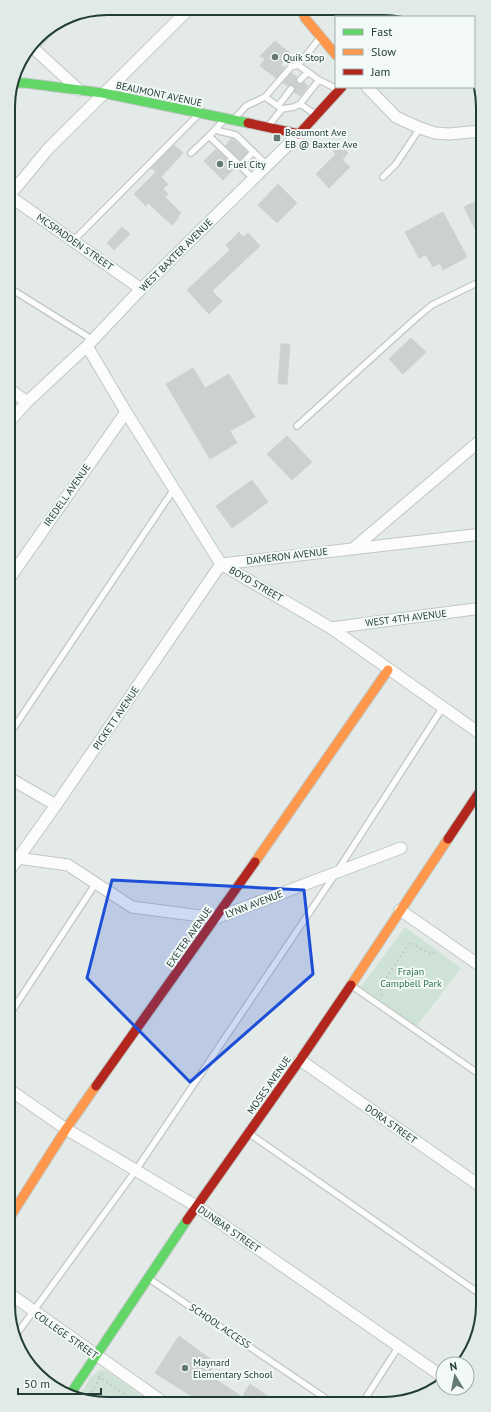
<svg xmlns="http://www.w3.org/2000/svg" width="491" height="1412" font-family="'PT Sans',sans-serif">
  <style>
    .green { fill: #cee3d5 }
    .building { fill: #ccd1cf; stroke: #cdd3d0 }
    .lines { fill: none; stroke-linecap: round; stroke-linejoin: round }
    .lane-casing { stroke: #c1c7c4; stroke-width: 8 }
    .street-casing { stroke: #c1c7c4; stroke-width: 13 }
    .fast-casing { stroke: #c0c8c5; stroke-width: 11 }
    .slow-casing { stroke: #c0c8c5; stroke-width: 11 }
    .jam-casing { stroke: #c0c8c5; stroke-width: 11 }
    .path { stroke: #c1cac7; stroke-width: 2; stroke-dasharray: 2 3; stroke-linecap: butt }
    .lane { stroke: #fbfcfb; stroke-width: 5.5 }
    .street { stroke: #fbfcfb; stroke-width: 11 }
    .fast { stroke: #63d668; stroke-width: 9 }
    .slow { stroke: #ff974d; stroke-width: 9 }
    .jam { stroke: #b3261e; stroke-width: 9 }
    .marked { fill: #1d4ed8; fill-opacity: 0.2; stroke: #1d4ed8; stroke-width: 3; stroke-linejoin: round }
    .poi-dot { fill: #667a75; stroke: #f3f9f6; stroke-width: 1.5 }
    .labels { text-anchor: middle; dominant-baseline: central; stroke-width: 4; stroke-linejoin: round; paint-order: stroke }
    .poi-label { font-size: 10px; fill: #223d37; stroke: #f3f9f6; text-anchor: start }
    .street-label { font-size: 10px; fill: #223d37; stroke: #f3f9f6 }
    .park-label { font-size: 10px; fill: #2d734c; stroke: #f3f9f6 }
    .rim { fill: none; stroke: #223d37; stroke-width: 2 }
  </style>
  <rect width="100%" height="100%" fill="#e4eae7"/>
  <path class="green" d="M405,927L461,968L416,1027L361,987Z
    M100,1370H105L151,1402H88L78,1397L91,1377Z"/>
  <path class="building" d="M275,41L290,53L281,65L285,68L276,78L260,66L265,59L260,56Z
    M291,73L297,77L296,81L297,83L301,84L304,82L308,86L301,96L294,92L295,89L294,86L291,85L288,86L283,83Z
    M232,138L247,152L240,160L225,146Z
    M174,145L183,153L161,177L168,184L163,189L168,194L165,197L181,213L178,216L179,217L172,225L148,203L146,206L134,194L156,172L151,168Z
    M340,145L348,153L342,160L350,167L329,188L316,174L336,154L333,151Z
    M216,149L236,167L223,180L204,161Z
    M278,184L297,203L277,223L258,205Z
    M474,202L481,216V241L464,207Z
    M443,212L467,257L443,270L440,263L433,267L426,255L419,258L405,232Z
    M122,227L130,234L114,250L107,243Z
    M239,232L243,237L248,233L260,246L212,291L222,301L209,314L187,290L230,250L226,245Z
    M411,338L426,352L403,374L389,359Z
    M281,344H290L287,384H278Z
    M193,368L205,388L229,374L255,417L230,431L237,443L210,459L166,384Z
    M287,436L312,462L292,480L267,454Z
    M252,480L268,502L232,528L216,506Z
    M179,1336L216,1363L208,1374L242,1397L250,1384L276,1402H201L155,1373Z"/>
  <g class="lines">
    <defs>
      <path id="lane" d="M34,48L61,20
        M298,65L319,80L337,89
        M300,80L308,72
        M265,97L282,109L269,125
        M300,104L315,114
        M278,106L291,89
        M282,109L294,107L300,104L319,80
        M235,118L246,106L265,97L291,67L298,65L320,38
        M224,120L209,136L254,179
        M215,130L236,135L267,165
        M191,153L209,136
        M240,166L253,152
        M383,177L396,164L420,128
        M73,241L198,115
        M8,287L93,340
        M297,426L415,319L432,305L481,281
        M9,735L174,489
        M352,986L482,1076
        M10,1014L96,883
        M250,1134L483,1296
        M148,1278L331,1402
        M16,1335L136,1170L336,873L443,707
        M363,1402L399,1346"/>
      <path id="street" d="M31,46L79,90
        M367,87L396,117L420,128L435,133L449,134L481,131
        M8,195L141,289
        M9,196L48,149L189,9
        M87,346L126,412L221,564L331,628L482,735
        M9,389L27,402
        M9,422L27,402L87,346L141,289L299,134
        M354,548L482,439
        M9,579L126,412
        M331,628L482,608
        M9,778L56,805
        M17,858L68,865L132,907L216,918L401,848
        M9,871L56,805L221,564L482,534
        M400,910L482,967
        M300,1060L483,1188
        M10,1090L66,1129L196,1206L443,1377
        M10,1294L163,1402"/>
      <path id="fast" d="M13,83H25L103,93L248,123
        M71,1393L187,1220"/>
      <path id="slow" d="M301,9L305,18L336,55
        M410,17L412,15
        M255,862L388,670
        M351,985L448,839
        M10,1217L66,1129L96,1086"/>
      <path id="jam" d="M248,123L299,134L342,87
        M448,839L482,788
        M96,1086L255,862
        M187,1220L300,1060L351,985"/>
    </defs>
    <use href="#lane" class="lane-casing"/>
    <use href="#street" class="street-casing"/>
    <use href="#fast" class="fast-casing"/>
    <use href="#slow" class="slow-casing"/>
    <use href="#jam" class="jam-casing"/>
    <path class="path" d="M382,996L380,987L410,942L430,954L438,951
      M98,1376L136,1402
      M87,1399L92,1402
      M86,1401L103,1373"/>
    <use href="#lane" class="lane"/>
    <use href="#street" class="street"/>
    <use href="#fast" class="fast"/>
    <use href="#slow" class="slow"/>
    <use href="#jam" class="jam"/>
  </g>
  <path class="marked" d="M112,880L304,890L313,974L190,1082L87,978Z"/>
  <g class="poi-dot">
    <circle cx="275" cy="57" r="4"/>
    <rect x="273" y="134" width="8" height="8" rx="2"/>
    <circle cx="220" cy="164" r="4"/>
    <circle cx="185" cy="1368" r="4"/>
  </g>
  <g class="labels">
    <g class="poi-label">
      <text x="283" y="57">Quik Stop</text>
      <text x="285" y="132">Beaumont Ave<tspan x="285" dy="12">EB @ Baxter Ave</tspan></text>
      <text x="228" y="164">Fuel City</text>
      <text x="193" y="1362">Maynard<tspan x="193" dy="12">Elementary School</tspan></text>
    </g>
    <g class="street-label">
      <text transform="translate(159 94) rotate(12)">BEAUMONT AVENUE</text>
      <text transform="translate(75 242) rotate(35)">MCSPADDEN STREET</text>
      <text transform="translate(176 255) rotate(-45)">WEST BAXTER AVENUE</text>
      <text transform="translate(67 495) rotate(-55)">IREDELL AVENUE</text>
      <text transform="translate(287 556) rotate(-7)">DAMERON AVENUE</text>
      <text transform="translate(256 584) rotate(30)">BOYD STREET</text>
      <text transform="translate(406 618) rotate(-7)">WEST 4TH AVENUE</text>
      <text transform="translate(116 718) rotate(-56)">PICKETT AVENUE</text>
      <text transform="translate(254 904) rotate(-21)">LYNN AVENUE</text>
      <text transform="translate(189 937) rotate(-55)">EXETER AVENUE</text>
      <text transform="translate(269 1085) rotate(-55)">MOSES AVENUE</text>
      <text transform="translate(391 1124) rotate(35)">DORA STREET</text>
      <text transform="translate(229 1229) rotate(35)">DUNBAR STREET</text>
      <text transform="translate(220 1326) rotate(34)">SCHOOL ACCESS</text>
      <text transform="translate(66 1335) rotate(35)">COLLEGE STREET</text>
    </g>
    <g class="park-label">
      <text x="411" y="971">Frajan<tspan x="411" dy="12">Campbell Park</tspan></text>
    </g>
  </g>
  <path d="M0 0H491V1412H0ZM107 15H384A92 92 0 0 1 476 107V1305A92 92 0 0 1 384 1397H107A92 92 0 0 1 15 1305V107A92 92 0 0 1 107 15Z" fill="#e2eae7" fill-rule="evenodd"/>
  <path class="rim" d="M107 15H384A92 92 0 0 1 476 107V1305A92 92 0 0 1 384 1397H107A92 92 0 0 1 15 1305V107A92 92 0 0 1 107 15Z"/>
  <rect x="335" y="16" width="140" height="72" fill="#f3f9f6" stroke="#9faeaa"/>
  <rect x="343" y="29" width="20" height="6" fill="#63d668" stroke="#9faeaa"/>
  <text x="371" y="36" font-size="12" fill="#223d37">Fast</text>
  <rect x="343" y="49" width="20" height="6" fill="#ff974d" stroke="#9faeaa"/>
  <text x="371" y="56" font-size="12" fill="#223d37">Slow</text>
  <rect x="343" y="69" width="20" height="6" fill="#b3261e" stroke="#9faeaa"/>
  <text x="371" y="76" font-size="12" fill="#223d37">Jam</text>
  <g transform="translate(455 1376) rotate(350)"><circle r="19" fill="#f3f9f6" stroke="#9faeaa"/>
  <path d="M0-3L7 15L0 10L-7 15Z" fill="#667a75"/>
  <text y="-6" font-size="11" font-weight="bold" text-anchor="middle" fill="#223d37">N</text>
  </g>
  <path d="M18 1388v6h83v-6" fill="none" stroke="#223d37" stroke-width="2"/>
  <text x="24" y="1388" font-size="12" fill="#223d37" stroke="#f3f9f6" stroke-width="3" paint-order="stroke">50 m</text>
</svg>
